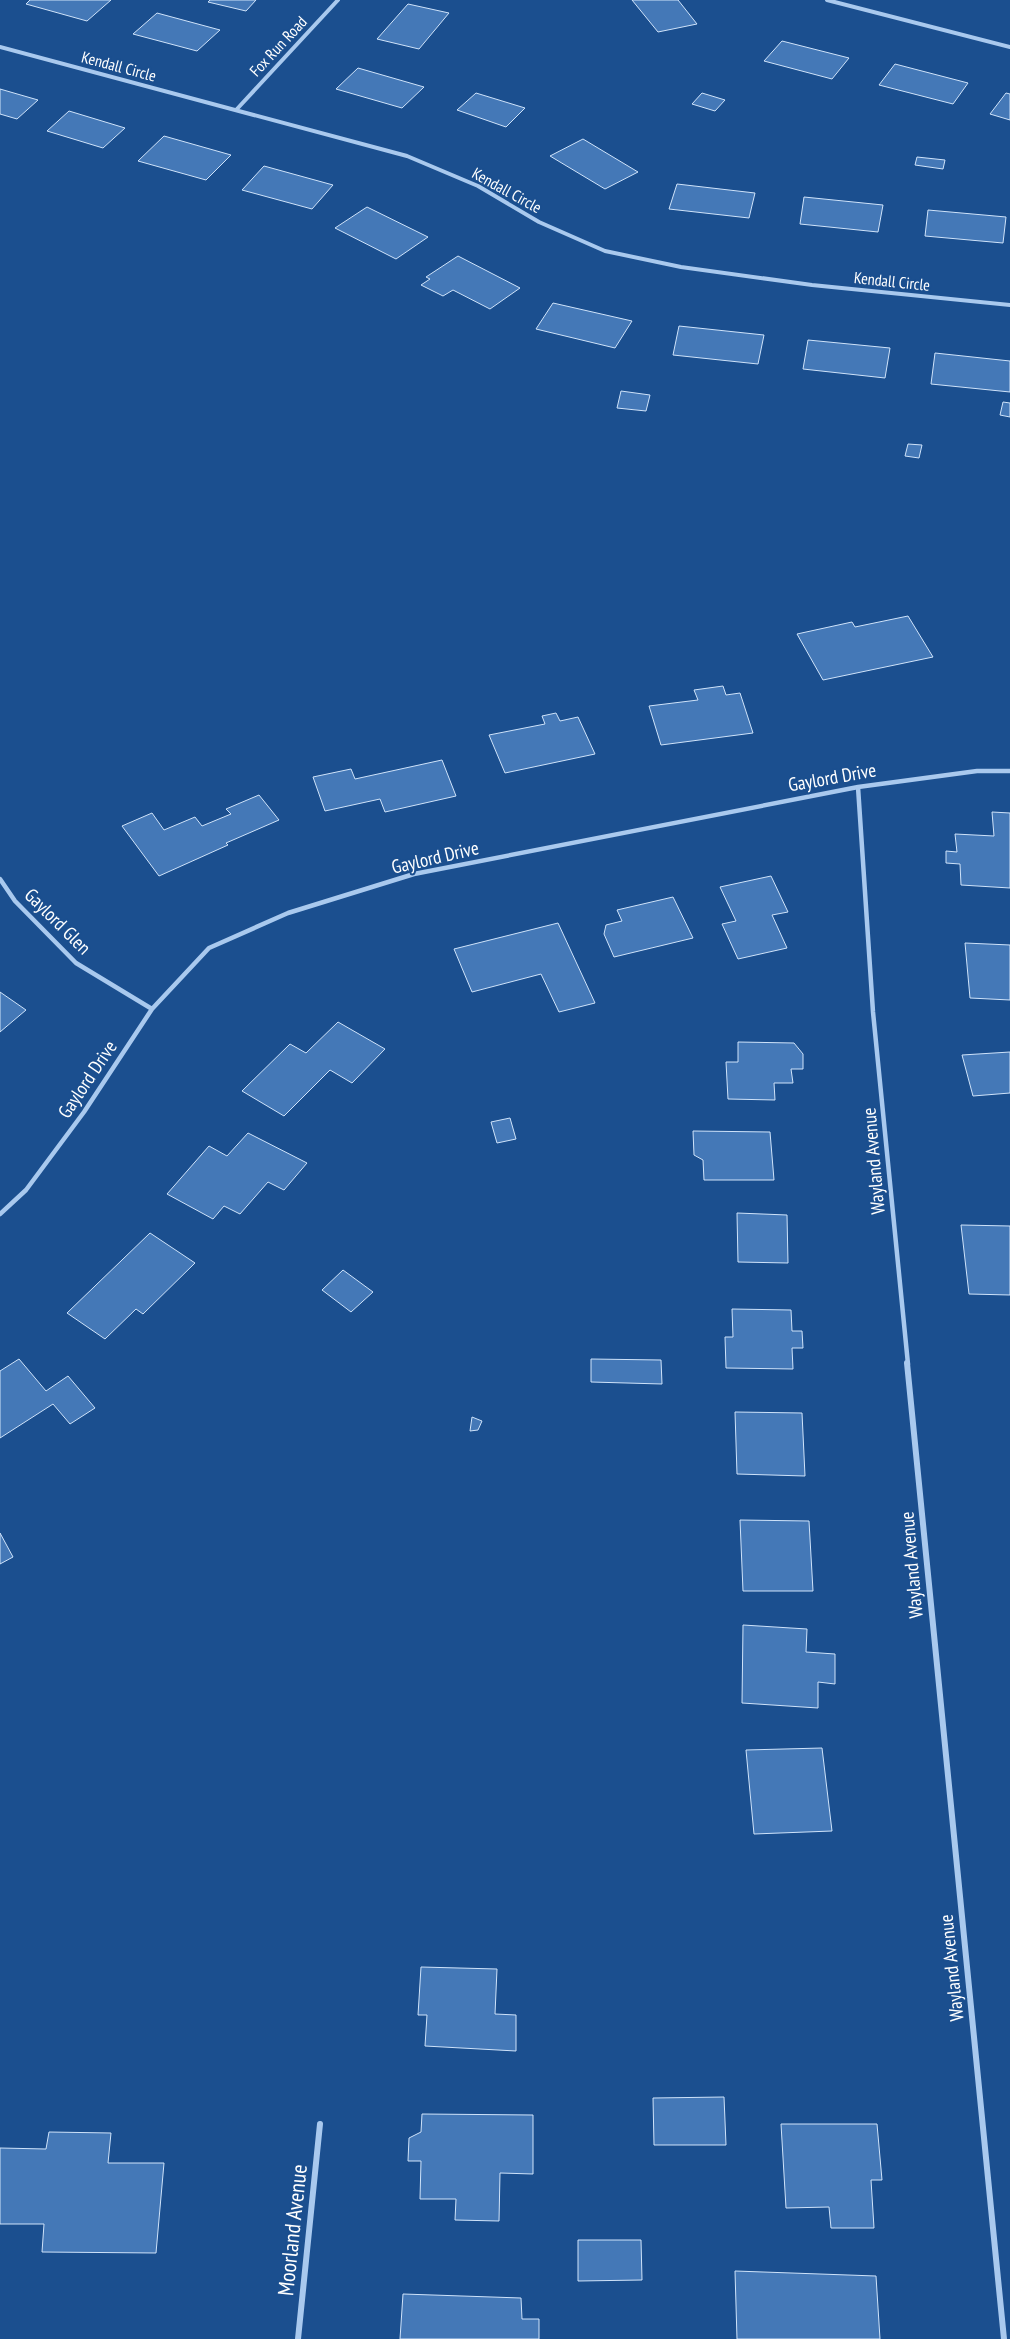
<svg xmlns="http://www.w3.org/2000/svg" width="1010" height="2339" font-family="'PT Sans Narrow',sans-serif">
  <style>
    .building { fill: #4478b7; stroke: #cfe3fa }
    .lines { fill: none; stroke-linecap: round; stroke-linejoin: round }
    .minor-far2 { stroke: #a9c9ee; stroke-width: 4 }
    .minor-far1 { stroke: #a9c9ee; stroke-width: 4.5 }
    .minor { stroke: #a9c9ee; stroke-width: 6 }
    .labels { text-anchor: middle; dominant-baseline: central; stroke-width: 4; stroke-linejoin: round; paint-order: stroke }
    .far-street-label { font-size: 16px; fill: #fff; stroke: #1b4f8f }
    .street-label { font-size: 19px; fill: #fff; stroke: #1b4f8f }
    .near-street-label { font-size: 22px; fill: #fff; stroke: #1b4f8f }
  </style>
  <rect width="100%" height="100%" fill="#1b4f8f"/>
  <path class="building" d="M30,0H111L87,21L26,4Z
    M210,0H256L246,11L208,2Z
    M632,0H678L697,24L658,32Z
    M408,4L449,13L419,49L377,39Z
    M157,13L220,30L197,51L133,34Z
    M782,41L849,58L832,79L764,61Z
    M895,64L968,83L953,104L879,85Z
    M358,68L424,87L402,108L336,89Z
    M0,89L38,100L17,119L0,114Z
    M476,93L525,108L506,127L457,110Z
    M702,93L725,100L715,111L692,104Z
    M1006,93L1010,94V120L990,114Z
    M69,111L125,128L103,148L47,131Z
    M164,136L231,155L206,180L138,161Z
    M583,139L638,172L605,189L550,156Z
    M917,157L945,160L943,169L915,165Z
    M264,166L333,185L312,209L242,190Z
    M677,184L755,193L749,218L669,209Z
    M804,197L883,205L878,232L800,224Z
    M367,207L428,237L396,259L335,228Z
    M928,210L1006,217L1003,243L925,236Z
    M458,256L520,288L490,309L453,290L443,296L421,285L430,279L426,277Z
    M553,303L632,321L615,348L536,329Z
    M679,326L764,335L758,364L673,355Z
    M808,340L890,348L885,378L803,369Z
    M935,353L1010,361V392L931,384Z
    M621,391L650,395L646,411L617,408Z
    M1003,402L1010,403V417L1000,415Z
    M908,444L922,445L919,458L905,456Z
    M908,616L933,657L823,680L797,634L852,622L855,627Z
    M723,686L726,695L740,693L753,733L661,745L649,706L698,700L694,690Z
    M556,713L560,721L578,717L595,754L505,773L489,735L545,724L542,716Z
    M442,760L456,796L385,812L380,799L325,811L313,777L351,769L355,779Z
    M259,795L279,820L226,843L228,845L159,876L122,826L152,813L164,830L195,817L202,826L231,814L226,809Z
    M992,812L1010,813V888L961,885L960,864L946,863V851L957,852L955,834L994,836Z
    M771,876L788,912L772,915L787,948L738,959L722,924L736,921L720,887Z
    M673,897L693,938L614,957L604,934L606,925L622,921L617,910Z
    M558,923L595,1003L559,1012L541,974L472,992L454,949Z
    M965,943L1010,945V1000L970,998Z
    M0,992L26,1010L0,1032Z
    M338,1022L385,1049L352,1083L330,1070L284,1116L242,1091L290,1044L306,1053Z
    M738,1042L794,1043L803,1054V1069H791L793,1083H774L775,1100L728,1099L726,1062H738Z
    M1010,1052V1093L973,1096L962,1055Z
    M510,1118L516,1139L497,1143L491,1122Z
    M693,1131L770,1132L774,1180H704L703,1160L694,1155Z
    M248,1133L307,1163L284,1190L268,1182L240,1214L224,1206L213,1219L167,1194L209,1146L227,1156Z
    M737,1213L787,1215L788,1263L738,1262Z
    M961,1225L1010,1226V1295L969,1294Z
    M150,1233L195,1263L143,1314L136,1309L105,1339L67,1313Z
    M343,1270L373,1292L351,1312L322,1290Z
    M732,1309L791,1310L792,1331H802L803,1348H792L793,1369L726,1368L725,1337H733Z
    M19,1359L46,1391L68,1376L95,1408L70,1424L53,1404L0,1438V1371Z
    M591,1359L661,1360L662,1384L591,1382Z
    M735,1412L802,1413L805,1476L737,1474Z
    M472,1417L482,1421L478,1430L470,1431Z
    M740,1520L809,1521L813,1591H743Z
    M0,1533L13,1557L0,1564Z
    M743,1625L807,1629L806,1652L835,1654V1684L818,1682V1708L742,1703Z
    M822,1748L832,1831L754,1834L746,1750Z
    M421,1967L497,1969L495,2014L516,2015V2051L425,2046L427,2015H418Z
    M724,2097L726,2145H654L653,2098Z
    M422,2114L533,2115V2174L500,2173L499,2221L455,2220L456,2199H420L421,2161H408L409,2138L421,2132Z
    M781,2124H877L882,2180H871L874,2228H831L829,2207L786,2208Z
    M49,2132L111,2133L108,2163H164L156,2253L42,2252L44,2224H0V2148L46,2149Z
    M578,2240H641L642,2280L578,2281Z
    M735,2271L876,2276L880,2339H737Z
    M403,2294L521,2298L522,2319H539V2339H400Z"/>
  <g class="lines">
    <path class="minor-far2" d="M827,0L1010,47
      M0,47L407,156L478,186L539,222L605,251L681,267L812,285L1010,305
      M237,109L338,0"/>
    <path class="minor-far1" d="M858,787L873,1012L908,1364
      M0,879L15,901L76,963L152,1009
      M0,1214L26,1190L84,1112L152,1009L209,948L288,913L414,874L858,787L977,771H1010"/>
    <path class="minor" d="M907,1363L1004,2339
      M298,2339L320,2124"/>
  </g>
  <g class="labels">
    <g class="far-street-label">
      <text transform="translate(278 46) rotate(-47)">Fox Run Road</text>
      <text transform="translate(119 66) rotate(15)">Kendall Circle</text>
      <text transform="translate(507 190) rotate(29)">Kendall Circle</text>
      <text transform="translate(892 281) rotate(6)">Kendall Circle</text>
    </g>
    <g class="street-label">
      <text transform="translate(832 777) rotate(-10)">Gaylord Drive</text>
      <text transform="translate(435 857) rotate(-13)">Gaylord Drive</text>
      <text transform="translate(58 921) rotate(45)">Gaylord Glen</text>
      <text transform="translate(87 1079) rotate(-56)">Gaylord Drive</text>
      <text transform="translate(873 1161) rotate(-95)">Wayland Avenue</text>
      <text transform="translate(911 1565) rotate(-95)">Wayland Avenue</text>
      <text transform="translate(951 1968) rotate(-96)">Wayland Avenue</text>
    </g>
    <g class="near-street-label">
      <text transform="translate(292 2230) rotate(-84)">Moorland Avenue</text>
    </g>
  </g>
</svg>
